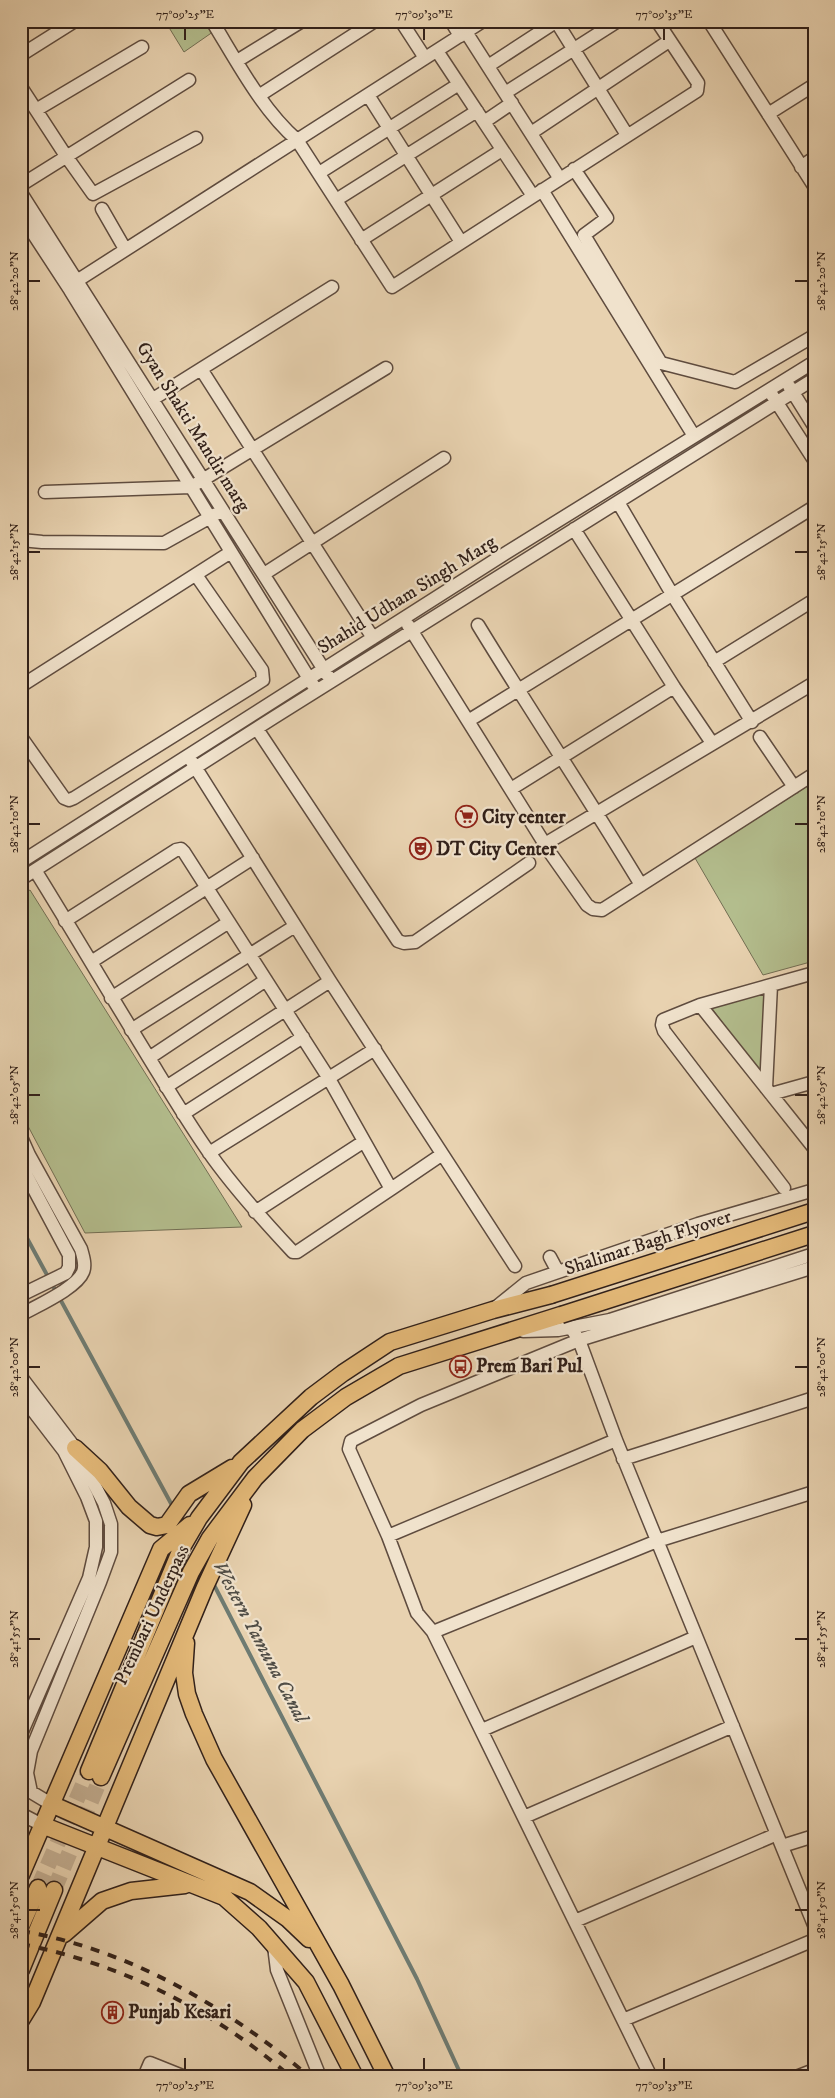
<svg xmlns="http://www.w3.org/2000/svg" width="835" height="2098" font-family="'IM FELL DW Pica',serif">
  <style>
    .green { fill: #b3bd8d; stroke: #726e53 }
    .lines { fill: none; stroke-linecap: round; stroke-linejoin: round }
    .stream { stroke: #6e7b72; stroke-width: 4 }
    .major-tunnel { stroke: #c3ae92; stroke-width: 16; stroke-dasharray: 16 8; stroke-linecap: butt }
    .minor-casing { stroke: #5f4c3f; stroke-width: 15 }
    .major-casing { stroke: #312019; stroke-width: 19 }
    .minor { stroke: #f0e2cc; stroke-width: 12 }
    .major { stroke: #e4b978; stroke-width: 16 }
    .rail { stroke: #312019; stroke-width: 4; stroke-dasharray: 9 9; stroke-linecap: butt }
    .major-bridge-casing { stroke: #312019; stroke-width: 19; stroke-linecap: butt }
    .major-bridge { stroke: #e4b978; stroke-width: 16 }
    .ticks { fill: none; stroke: #312019; stroke-width: 2 }
    .labels { text-anchor: middle; dominant-baseline: central; stroke-width: 4.5; stroke-linejoin: round; paint-order: stroke }
    .street-label { font-size: 19px; fill: #312019; stroke: #f0e2cc }
    .poi-label { font-size: 19px; font-weight: bold; fill: #312019; stroke: #f0e2cc; text-anchor: start }
    .water-label { font-size: 20px; font-style: italic; fill: #504d46; stroke: #f0e2cc }
    .neatline { fill: none; stroke: #312019; stroke-width: 2 }
    .ticks-label { font-size: 12px; text-anchor: middle; fill: #312019 }
  </style>
  <rect width="100%" height="100%" fill="#e8d2b0"/>
  <filter id="stains"><feTurbulence type="fractalNoise" baseFrequency=".004" numOctaves="4"/><feColorMatrix values="0 0 0 0 .2 0 0 0 0 .09 0 0 0 0 .02 0 0 0 .5 -.17"/></filter>
  <radialGradient id="worn" r=".72"><stop offset=".6" stop-color="#630" stop-opacity="0"/><stop offset="1" stop-color="#630" stop-opacity=".3"/></radialGradient>
  <path class="green" d="M165,21H216L220,27L184,52Z
    M814,782V961L763,975L695,858Z
    M30,890L242,1227L85,1233L21,1113V895Z
    M766,992L761,1074L711,1007Z"/>
  <g class="lines">
    <path class="stream" d="M21,1227L174,1509
      M212,1581L417,1979L462,2077"/>
    <path class="major-tunnel" d="M38,1888L89,1771
      M54,1890L101,1777"/>
    <defs>
      <path id="minor" d="M212,21C236,60 262,110 297,140L392,287L697,91L698,83L657,21
        M401,21L425,58
        M451,21L460,36
        M556,21L627,135
        M709,21L814,186
        M466,32L560,179
        M437,51L533,196
        M21,55L75,21
        M237,61L302,21
        M488,66L557,21
        M21,87L66,156L93,194L196,138
        M505,93L618,21
        M260,95L375,21
        M368,95L461,242
        M36,110L142,47
        M768,114L814,85
        M484,122L512,103
        M531,133L669,41
        M801,167L814,158
        M574,169L607,218L584,235L661,363L735,382L812,337L814,340
        M319,173L459,84
        M21,185L189,80
        M542,190L694,436
        M21,193L328,676
        M336,200L477,111
        M102,209L125,249
        M21,215L70,290L313,685
        M361,240L502,150
        M72,284L483,21
        M201,369L373,638
        M789,386L814,426
        M772,395L814,460
        M153,399L332,287
        M45,492L191,487L386,368
        M618,502L672,594L752,722
        M574,529L674,687L712,743
        M21,540L42,542L164,543L216,514
        M264,574L444,458
        M408,625L551,854L587,905L593,909L602,910L814,774
        M478,625C531,712 588,797 641,885
        M714,662L814,600
        M21,686L231,552
        M468,721L814,507
        M257,729L398,941L404,943L415,942L529,863
        M21,737L64,798L69,800L74,798L263,680L262,670L196,575
        M760,737L794,787
        M192,762L330,981L515,1266
        M511,789L674,687
        M545,844L814,683
        M21,862L506,553L814,362
        M35,870C74,933 111,996 149,1058C168,1089 187,1121 208,1151C233,1187 263,1220 293,1252H297L391,1189L328,1077L184,852L181,849L176,850L65,921
        M21,879L273,718L814,379
        M91,962L253,858
        M111,998L229,922
        M700,1005L814,1148
        M131,1030L295,926
        M149,1058L266,980
        M166,1087L330,981
        M766,1088L771,985
        M771,1094L814,1082
        M183,1114L303,1037
        M21,1137L29,1155L81,1249C83,1256 86,1265 83,1272C77,1288 36,1306 21,1315
        M209,1153L375,1049
        M21,1165L69,1255V1267L66,1273L21,1295
        M784,1188L664,1031L662,1025L663,1020L700,1005L814,973
        M391,1189L441,1155
        M255,1212L363,1142
        M550,1257L558,1272
        M495,1308L526,1283L698,1224L814,1190
        M571,1328L579,1340L616,1440L814,1925
        M523,1331L558,1330L610,1320L814,1254
        M21,1377L75,1448L104,1503L111,1524V1552L100,1582L31,1751L27,1773L31,1792L51,1804
        M21,1395L64,1451L87,1497L96,1521V1547L89,1578L21,1734
        M616,1440L388,1536L349,1449L351,1441L421,1405L579,1340L814,1267
        M623,1459L814,1398
        M388,1536L417,1613L433,1632
        M482,1730L696,1637
        M21,1814L42,1825
        M524,1817L733,1726
        M782,1846L814,1836
        M575,1921L777,1834
        M274,1946L277,1970L320,2077
        M623,2020L814,1940
        M144,2077L150,2063L185,2077
        M651,2077L433,1632L657,1541L814,1492
        M796,2077L814,2070"/>
      <path id="major" d="M75,1448L100,1471L129,1507L150,1525L157,1527L167,1525L189,1494L232,1468
        M186,1643L184,1673L187,1694L194,1714L214,1759L341,1985L387,2077
        M89,1771L181,1549L199,1518L241,1462L311,1397L343,1373L390,1342L493,1310L551,1295
        M101,1777L191,1572L210,1538L255,1478L302,1430L346,1397L399,1366L561,1315
        M51,1804L250,1892L288,1919L309,1939
        M42,1825L224,1897L259,1928L306,1982L355,2077
        M21,1875L161,1549L190,1525
        M21,1926L38,1888
        M64,1934L102,1901L131,1891L185,1885
        M21,1970L54,1890
        M21,2020L32,2002L205,1587L243,1505"/>
    </defs>
    <use href="#minor" class="minor-casing"/>
    <use href="#major" class="major-casing"/>
    <use href="#minor" class="minor"/>
    <use href="#major" class="major"/>
    <path class="rail" d="M21,1931C129,1949 227,2007 310,2077
      M21,1944C120,1963 215,2011 291,2077"/>
    <defs>
      <path id="major-bridge" d="M551,1295L814,1211
        M561,1315L814,1234"/>
    </defs>
    <use href="#major-bridge" class="major-bridge-casing"/>
    <use href="#major-bridge" class="major-bridge"/>
  </g>
  <path class="ticks" d="M185,28V40M424,28V40M664,28V40M28,281H40M795,281H808M28,552H40M795,552H808M28,824H40M795,824H808M28,1095H40M795,1095H808M28,1367H40M795,1367H808M28,1639H40M795,1639H808M28,1910H40M795,1910H808M185,2058V2070M424,2058V2070M664,2058V2070"/>
  <defs>
    <symbol id="supermarket-ring" viewBox="-11 -11 22 22"><circle r="9.5" fill="#f0e2cc" stroke="#8f2418" stroke-width="1.5"/><path d="M-6-5.5h2.5l.6 2H6L4.5 2H-2.5L-4.4-4H-6ZM-1.5 3.2a1.3 1.3 0 1 0 .1 0ZM3 3.2a1.3 1.3 0 1 0 .1 0Z" fill="#8f2418"/></symbol>
    <symbol id="theatre-ring" viewBox="-11 -11 22 22"><circle r="9.5" fill="#f0e2cc" stroke="#8f2418" stroke-width="1.5"/><path d="M-5-5.5Q0-4 5-5.5V0Q5 5 0 6Q-5 5-5 0ZM-3.3-2.5H-1v1.5H-3.3ZM1-2.5H3.3v1.5H1ZM-2.8 1Q0 5.5 2.8 1Z" fill="#8f2418"/></symbol>
    <symbol id="bus-ring" viewBox="-11 -11 22 22"><circle r="9.5" fill="#f0e2cc" stroke="#8f2418" stroke-width="1.5"/><path d="M-5-6H5V4H4V6H2V4H-2V6H-4V4H-5ZM-3.5-4V0h7V-4ZM-3.5 1.2v1.5H-2V1.2ZM2 1.2v1.5H3.5V1.2Z" fill="#8f2418"/></symbol>
    <symbol id="building-ring" viewBox="-11 -11 22 22"><circle r="9.5" fill="#f0e2cc" stroke="#8f2418" stroke-width="1.5"/><path d="M-4-6H4V6H1V3H-1V6H-4ZM-2.5-4.3h1.7v1.8h-1.7ZM.8-4.3h1.7v1.8H.8ZM-2.5-1h1.7V.8h-1.7ZM.8-1h1.7V.8H.8Z" fill="#8f2418"/></symbol>
  </defs>
  <g fill-rule="evenodd">
    <use href="#supermarket-ring" x="454" y="804" width="25" height="25"/>
    <use href="#theatre-ring" x="408" y="836" width="25" height="25"/>
    <use href="#bus-ring" x="448" y="1354" width="25" height="25"/>
    <use href="#building-ring" x="100" y="2000" width="25" height="25"/>
  </g>
  <g class="labels">
    <g class="street-label">
      <text transform="translate(193 427) rotate(58)">Gyan Shakti Mandir marg</text>
      <text transform="translate(407 595) rotate(-32)">Shahid Udham Singh Marg</text>
      <text transform="translate(648 1243) rotate(-18)">Shalimar Bagh Flyover</text>
      <text transform="translate(152 1615) rotate(-65)">Prembari Underpass</text>
    </g>
    <g class="poi-label">
      <text x="482" y="817">City center</text>
      <text x="436" y="849">DT City Center</text>
      <text x="476" y="1366">Prem Bari Pul</text>
      <text x="128" y="2012">Punjab Kesari</text>
    </g>
    <g class="water-label">
      <text transform="translate(260 1642) rotate(62)">Western Yamuna Canal</text>
    </g>
  </g>
  <rect width="835" height="2098" fill="none" stroke="#e8d2b0" stroke-width="55"/>
  <rect x="28" y="28" width="780" height="2042" class="neatline"/>
  <g class="ticks-label">
    <text x="185" y="18">77°09'25"E</text>
    <text x="424" y="18">77°09'30"E</text>
    <text x="664" y="18">77°09'35"E</text>
    <text transform="translate(14 281) rotate(-90)" y="4">28°42'20"N</text>
    <text transform="translate(821 281) rotate(-90)" y="4">28°42'20"N</text>
    <text transform="translate(14 552) rotate(-90)" y="4">28°42'15"N</text>
    <text transform="translate(821 552) rotate(-90)" y="4">28°42'15"N</text>
    <text transform="translate(14 824) rotate(-90)" y="4">28°42'10"N</text>
    <text transform="translate(821 824) rotate(-90)" y="4">28°42'10"N</text>
    <text transform="translate(14 1095) rotate(-90)" y="4">28°42'05"N</text>
    <text transform="translate(821 1095) rotate(-90)" y="4">28°42'05"N</text>
    <text transform="translate(14 1367) rotate(-90)" y="4">28°42'00"N</text>
    <text transform="translate(821 1367) rotate(-90)" y="4">28°42'00"N</text>
    <text transform="translate(14 1639) rotate(-90)" y="4">28°41'55"N</text>
    <text transform="translate(821 1639) rotate(-90)" y="4">28°41'55"N</text>
    <text transform="translate(14 1910) rotate(-90)" y="4">28°41'50"N</text>
    <text transform="translate(821 1910) rotate(-90)" y="4">28°41'50"N</text>
    <text x="185" y="2089">77°09'25"E</text>
    <text x="424" y="2089">77°09'30"E</text>
    <text x="664" y="2089">77°09'35"E</text>
  </g>
  <rect width="100%" height="100%" filter="url(#stains)"/>
  <rect width="100%" height="100%" fill="url(#worn)"/>
</svg>
